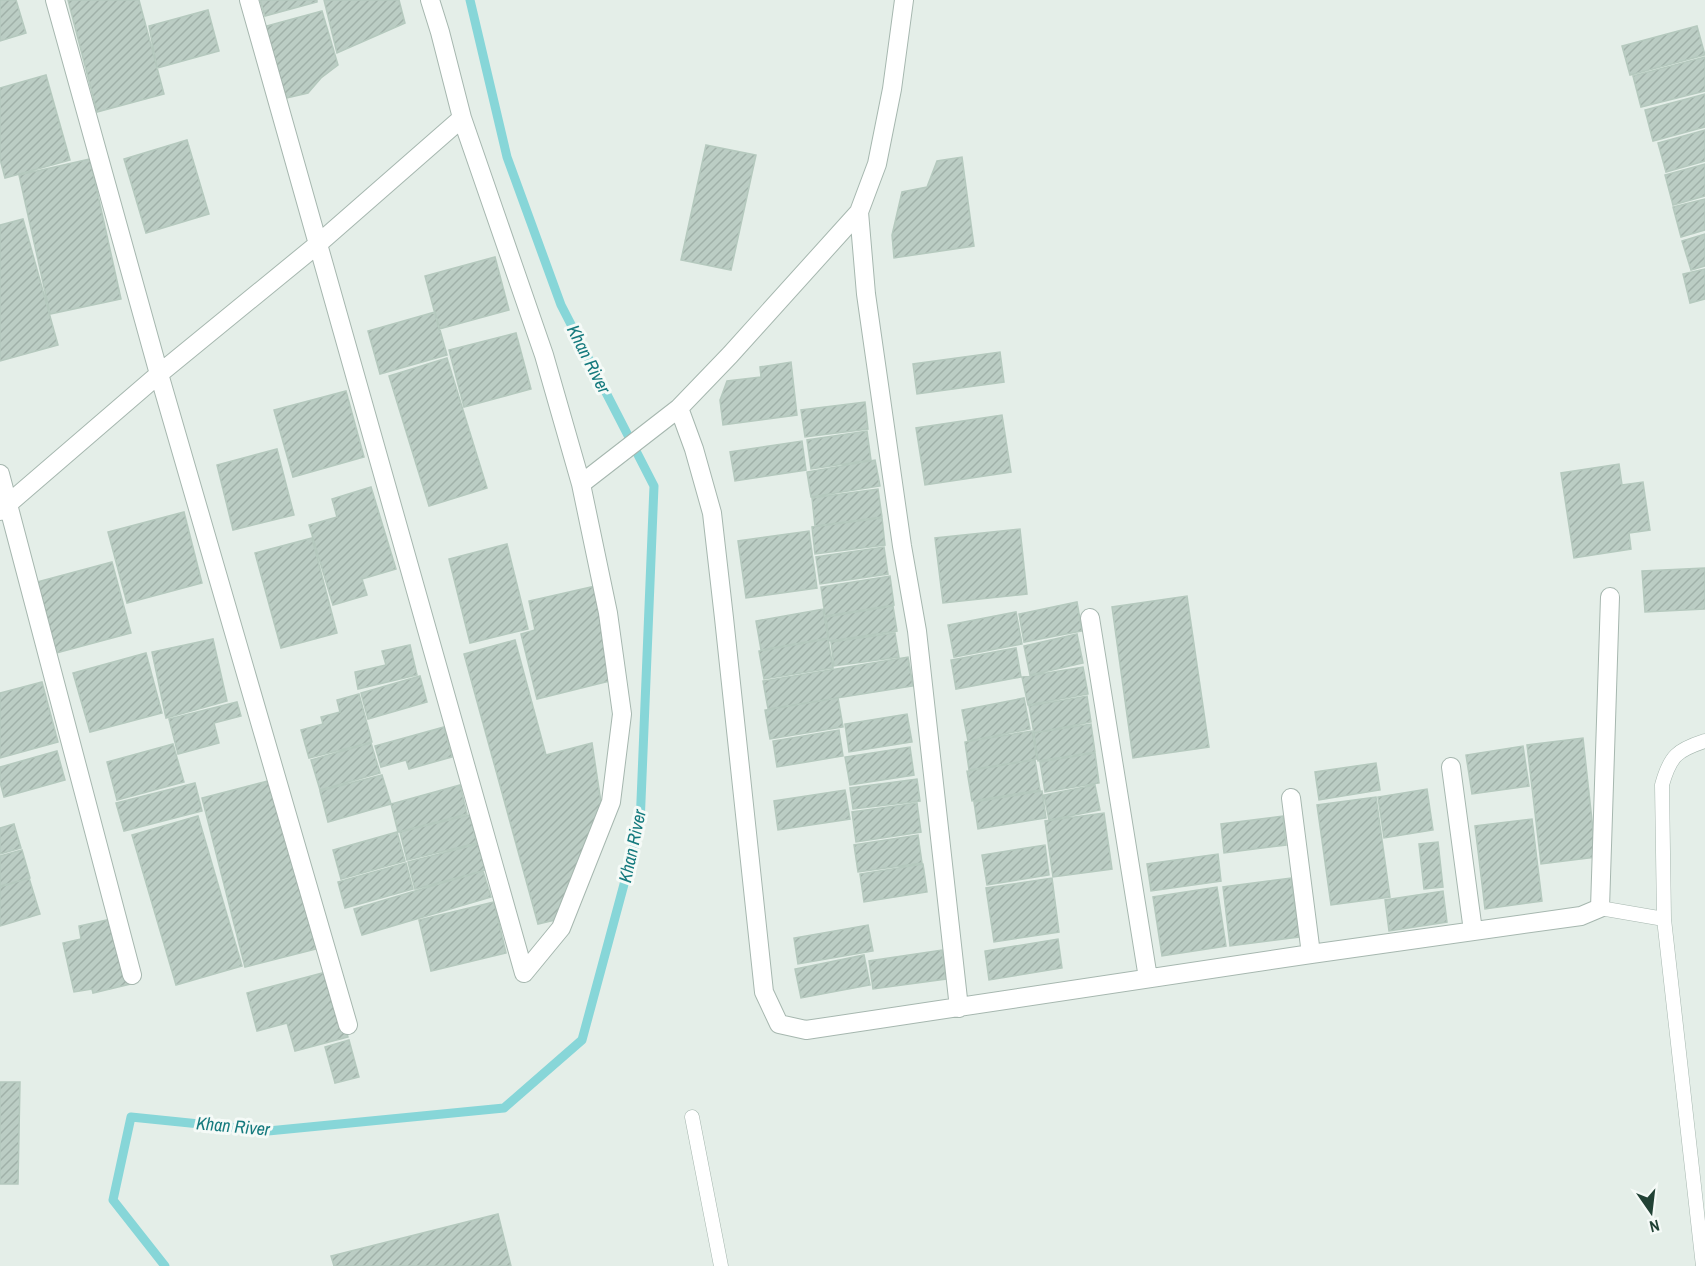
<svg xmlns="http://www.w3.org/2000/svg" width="1705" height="1266" font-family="'Archivo Narrow',sans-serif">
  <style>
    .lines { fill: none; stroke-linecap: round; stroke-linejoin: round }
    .stream { stroke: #87d6d8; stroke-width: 9 }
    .building { fill: url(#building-hatch); stroke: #b5c9be; stroke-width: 1.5 }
    .service-casing { stroke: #a6b7af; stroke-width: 15 }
    .minor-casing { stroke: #a6b7af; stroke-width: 20 }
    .service { stroke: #fff; stroke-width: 14 }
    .minor { stroke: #fff; stroke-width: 18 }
    .labels { text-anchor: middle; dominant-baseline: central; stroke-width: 6; stroke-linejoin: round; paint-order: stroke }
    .water-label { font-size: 18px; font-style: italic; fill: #157a7e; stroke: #f5faf7 }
  </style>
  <defs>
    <pattern id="building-hatch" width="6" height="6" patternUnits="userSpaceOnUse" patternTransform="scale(1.5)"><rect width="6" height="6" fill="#bbcdc4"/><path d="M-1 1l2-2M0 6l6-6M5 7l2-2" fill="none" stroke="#a0b1a9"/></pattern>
  </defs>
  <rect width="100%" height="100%" fill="#e4eee8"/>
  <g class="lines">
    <path class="stream" d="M165,1266L113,1200L131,1117L268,1131L504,1108L582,1040L640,825L654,486L561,305L507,157L470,0"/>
  </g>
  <path class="building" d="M0,0H16L26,33L0,41Z
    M68,0H139L164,94L97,112Z
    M260,0H317V2L265,16Z
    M324,0H399L405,23L337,53Z
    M208,10L219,51L157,68L149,26Z
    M322,11L338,65L321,78L308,93L286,98L263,27Z
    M1697,26L1705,55L1630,75L1622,46Z
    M1705,57V91L1641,107L1633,76Z
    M46,75L70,160L5,178L0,159V88Z
    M1705,94V127L1653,141L1645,110Z
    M1705,130V161L1666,172L1658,143Z
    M187,140L209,214L146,233L124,159Z
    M706,145L756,155L731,270L681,260Z
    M962,157L974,246L894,258L892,235L902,192L927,187L937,161Z
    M90,159L121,299L50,314L19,175Z
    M1705,164V196L1673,205L1665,175Z
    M1705,199V230L1681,237L1673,207Z
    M23,219L58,345L0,361V225Z
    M1705,234V266L1691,270L1682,241Z
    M495,257L509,310L439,329L425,276Z
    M1705,269V299L1690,303L1683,274Z
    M435,312L447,355L380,374L368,331Z
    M516,333L531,389L464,407L449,350Z
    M1000,352L1004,382L917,394L913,364Z
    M447,358L487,488L429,506L389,376Z
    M791,362L797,415L723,425L720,400L727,381L761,377L760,367Z
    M346,391L364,457L293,477L274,410Z
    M865,402L868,429L805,437L801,410Z
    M1002,415L1011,472L925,485L916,428Z
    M867,431L871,460L811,469L807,440Z
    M802,441L806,470L735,481L730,452Z
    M277,449L294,515L233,530L217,465Z
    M875,460L880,486L811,497L807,472Z
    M1619,464L1622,485L1643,482L1650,530L1629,533L1631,549L1574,558L1561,473Z
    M371,487L396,569L362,579L367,595L333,605L309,525L337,517L332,499Z
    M878,489L882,517L815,526L812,498Z
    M184,512L202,583L127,603L108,532Z
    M882,518L885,545L815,554L812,527Z
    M1020,529L1027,594L943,603L935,538Z
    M809,531L817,588L746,598L738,541Z
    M312,538L337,633L281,648L255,553Z
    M507,544L528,629L470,643L449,559Z
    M884,547L888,574L820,584L816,557Z
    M112,562L131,633L56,653L37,582Z
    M1705,568V609L1645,612L1642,571Z
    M890,576L894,605L825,616L821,587Z
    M600,585L614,680L537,699L521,634L535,630L529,601Z
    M1187,596L1209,747L1133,758L1112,607Z
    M1077,602L1082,631L1024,642L1019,614Z
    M893,606L897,631L829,641L826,617Z
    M823,609L828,638L761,650L756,621Z
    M1016,612L1022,644L954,657L948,625Z
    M895,633L899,657L834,666L831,642Z
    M1077,634L1083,663L1030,675L1024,646Z
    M213,639L227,701L166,718L152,652Z
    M828,639L833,668L764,679L759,651Z
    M515,640L546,755L592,743L602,809L559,919L538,924L464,654Z
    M410,645L417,675L358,689L355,672L386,665L382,651Z
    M1016,648L1021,677L956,689L951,660Z
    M146,653L162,713L90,732L73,673Z
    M908,657L913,686L768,709L763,681Z
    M1083,667L1088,694L1028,705L1022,677Z
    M420,676L427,702L368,719L361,693Z
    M42,682L58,742L0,758V693Z
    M359,694L372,742L309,758L301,730L323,724L321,717L340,712L337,700Z
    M1087,696L1091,722L1034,733L1029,706Z
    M838,698L843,727L770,739L765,710Z
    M1024,698L1030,729L968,741L962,710Z
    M237,702L241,716L214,723L219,743L178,754L169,719Z
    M907,714L912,742L849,752L845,724Z
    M1091,724L1095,752L1038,761L1034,733Z
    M444,727L452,757L409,769L406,760L381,767L375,746Z
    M839,730L843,756L777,767L773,741Z
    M1032,731L1037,759L969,770L965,742Z
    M1583,738L1596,857L1541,864L1527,745Z
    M371,743L380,773L320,790L311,760Z
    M173,744L184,782L117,800L107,762Z
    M1523,746L1529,786L1472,794L1466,755Z
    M910,747L914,775L850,785L845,757Z
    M57,751L65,780L4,797L0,782V767Z
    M1095,753L1099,783L1045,792L1040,762Z
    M1035,760L1040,790L972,801L967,771Z
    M1376,763L1380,790L1319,800L1315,772Z
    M382,775L391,804L328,822L320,791Z
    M917,779L920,801L853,809L850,788Z
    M272,780L316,949L245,967L202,798Z
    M195,783L202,811L124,831L116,803Z
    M460,785L467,814L398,832L391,804Z
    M1095,785L1100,810L1049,820L1044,795Z
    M1427,789L1433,830L1384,838L1378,797Z
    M845,790L850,819L778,830L774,801Z
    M1042,791L1046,818L978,829L974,802Z
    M1376,797L1390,897L1331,905L1317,805Z
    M917,803L921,832L856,842L852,812Z
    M1104,813L1112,869L1053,877L1045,821Z
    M470,815L477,843L407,860L400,832Z
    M198,816L242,966L176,985L132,835Z
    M1283,816L1286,845L1224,853L1221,824Z
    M1532,819L1542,901L1485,909L1475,826Z
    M14,824L21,848L0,854V828Z
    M397,832L405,861L341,879L333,850Z
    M918,835L922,863L858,872L854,845Z
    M1438,842L1443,887L1424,889L1419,844Z
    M478,844L486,870L415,889L408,862Z
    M1045,845L1049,875L987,885L982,855Z
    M22,850L30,878L0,886V856Z
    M1218,854L1221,881L1151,891L1147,864Z
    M406,863L413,889L345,908L338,882Z
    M923,864L927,892L864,902L860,874Z
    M483,871L491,897L362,935L354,909Z
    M29,878L40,914L0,926V887Z
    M1052,878L1059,932L994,942L986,888Z
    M1291,878L1299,937L1230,946L1223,887Z
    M1217,887L1226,946L1162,956L1153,897Z
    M1443,891L1447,922L1389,931L1385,900Z
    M494,902L506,953L431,971L419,920Z
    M116,918L131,984L93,993L92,989L74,992L63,943L81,939L79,926Z
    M868,925L873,951L798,964L794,938Z
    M1058,939L1062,968L989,980L985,951Z
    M942,950L946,979L873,989L869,961Z
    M864,955L870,985L801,998L795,969Z
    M330,971L348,1037L295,1051L287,1023L257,1031L247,993Z
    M349,1040L359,1077L335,1083L325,1047Z
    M0,1082H20L18,1184H0Z
    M498,1214L511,1266H334L331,1256Z"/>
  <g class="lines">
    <defs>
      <path id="service" d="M1600,908L1664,919
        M692,1117L721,1266
        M1703,1266L1664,919L1662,785C1670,756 1677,750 1705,741"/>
      <path id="minor" d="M55,0L159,374L348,1025
        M249,0L524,973
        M904,0L892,89L877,164L859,212L866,294L902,546L917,631L959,1008
        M462,118L544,355L581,484L608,613L622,714L611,802L561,928L524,973
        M679,408L730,355L859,212
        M0,474L132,975
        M581,484L679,408L694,449L712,513L724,618L764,992L779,1024L806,1030L1311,954L1581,916L1600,908L1610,597
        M0,511L159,374L318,244L462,118L440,32L430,0
        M1090,618L1148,978
        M1451,767L1473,931
        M1291,798L1311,954"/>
    </defs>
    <use href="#service" class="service-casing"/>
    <use href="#minor" class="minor-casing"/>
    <use href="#service" class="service"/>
    <use href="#minor" class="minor"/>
  </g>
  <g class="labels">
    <g class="water-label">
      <text transform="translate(589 359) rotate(63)">Khan River</text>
      <text transform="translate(632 846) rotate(-78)">Khan River</text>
      <text transform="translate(233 1126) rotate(5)">Khan River</text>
    </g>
  </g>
  <g transform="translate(1651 1212) rotate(166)" stroke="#f5faf7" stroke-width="4.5" paint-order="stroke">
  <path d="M0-4.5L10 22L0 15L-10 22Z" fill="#214235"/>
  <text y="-9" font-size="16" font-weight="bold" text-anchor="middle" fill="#214235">N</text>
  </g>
</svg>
